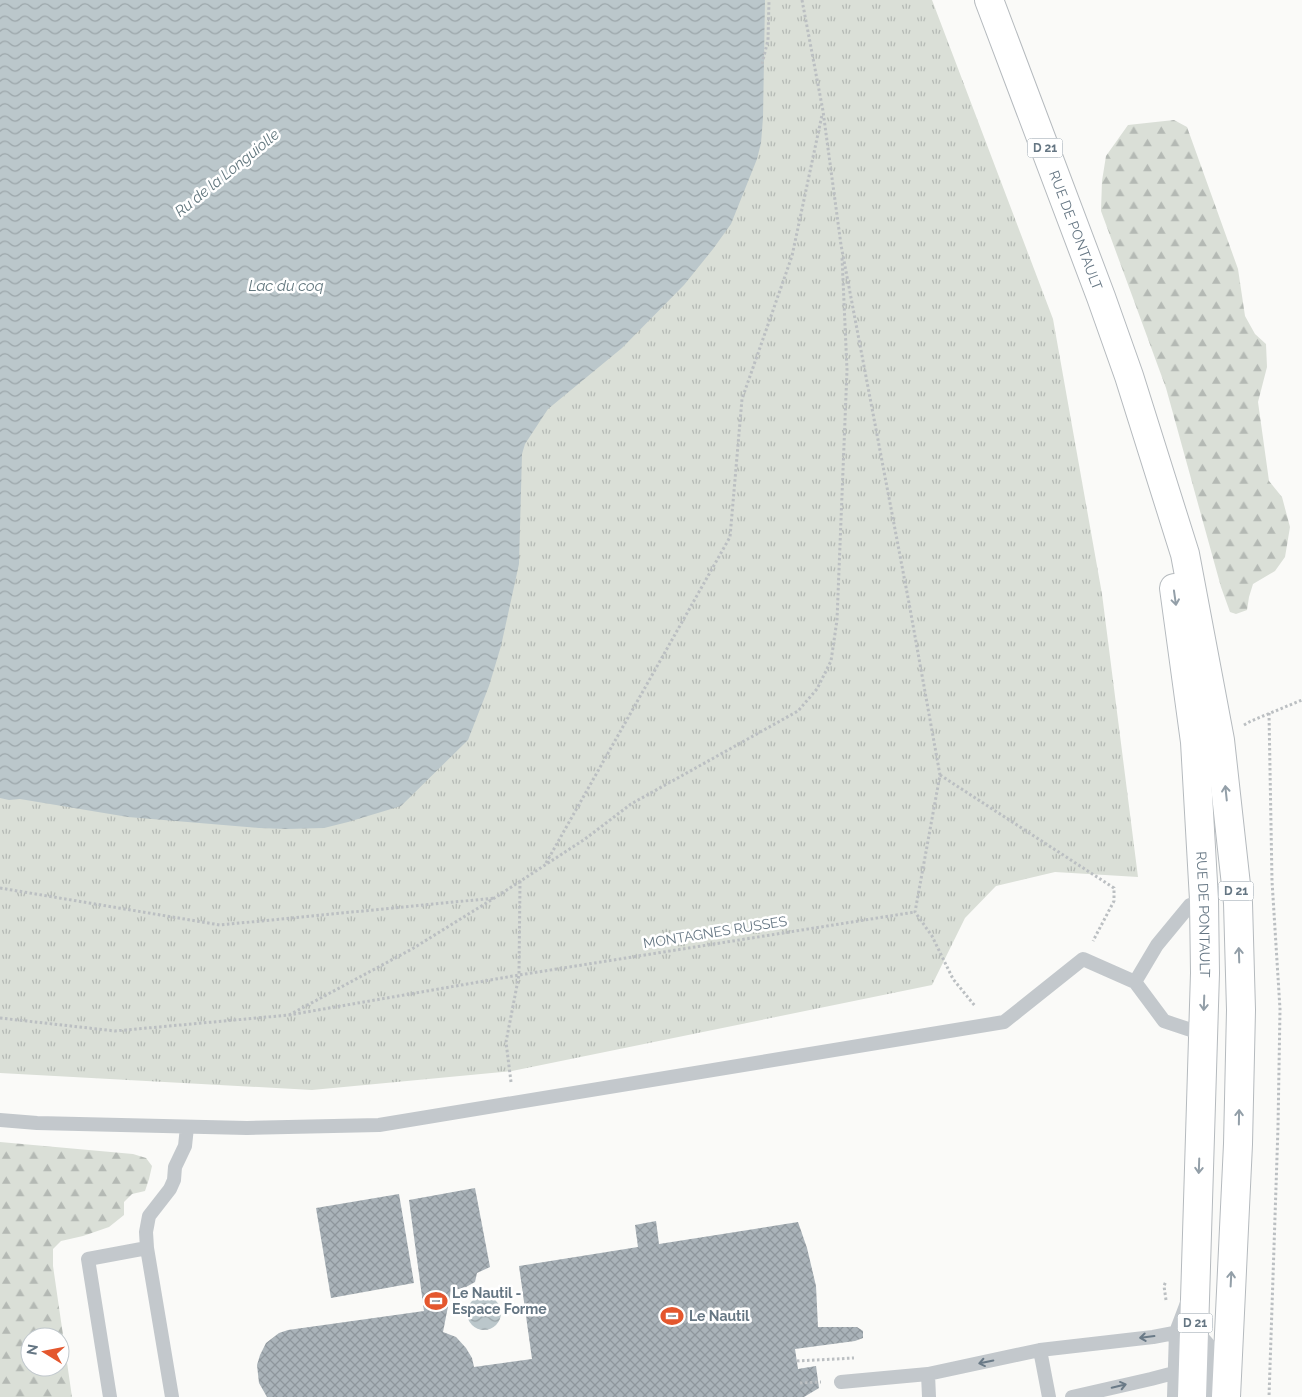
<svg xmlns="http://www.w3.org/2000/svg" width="1302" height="1397" font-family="Raleway,sans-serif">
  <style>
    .grass { fill: url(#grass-tufts) }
    .forest { fill: url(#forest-firs); fill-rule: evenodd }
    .water { fill: url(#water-waves) }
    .building { fill: url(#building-cross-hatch) }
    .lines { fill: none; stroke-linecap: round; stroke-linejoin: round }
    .primary-casing { stroke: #b5babe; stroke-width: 30 }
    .path { stroke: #bbbfc2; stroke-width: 3; stroke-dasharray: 2.5 2.5; stroke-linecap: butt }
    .service { stroke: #c3c8cc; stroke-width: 14 }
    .primary { stroke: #fff; stroke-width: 28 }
    .oneway { stroke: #939fa8 }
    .oneway2 { stroke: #6a7a87 }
    .labels { text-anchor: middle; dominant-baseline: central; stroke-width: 5; stroke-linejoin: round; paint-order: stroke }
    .shield { fill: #fff; stroke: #939fa8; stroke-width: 1 }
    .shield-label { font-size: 12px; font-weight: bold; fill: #657683 }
    .street-label { font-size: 14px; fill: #657683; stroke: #fff }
    .poi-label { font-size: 14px; font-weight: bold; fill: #657683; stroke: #fff; text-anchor: start }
    .water-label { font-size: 15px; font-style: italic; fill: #60757c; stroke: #fff }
  </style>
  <defs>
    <pattern id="grass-tufts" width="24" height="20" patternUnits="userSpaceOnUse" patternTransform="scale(1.25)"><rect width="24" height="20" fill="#dadfd7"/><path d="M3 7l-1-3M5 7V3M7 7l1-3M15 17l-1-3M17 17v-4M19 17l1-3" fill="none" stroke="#b4b9b4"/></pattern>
    <pattern id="forest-firs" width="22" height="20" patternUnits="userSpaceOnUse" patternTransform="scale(1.25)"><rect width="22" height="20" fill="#dadfd7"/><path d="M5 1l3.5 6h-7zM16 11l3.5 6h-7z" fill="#b4b9b4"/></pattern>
    <pattern id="water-waves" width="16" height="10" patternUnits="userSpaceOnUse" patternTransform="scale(1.25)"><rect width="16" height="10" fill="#bbc7cb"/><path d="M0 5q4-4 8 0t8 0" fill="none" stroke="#9ca6aa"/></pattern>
    <pattern id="building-cross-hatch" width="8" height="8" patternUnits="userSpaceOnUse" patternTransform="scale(1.25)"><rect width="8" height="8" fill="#aab3b9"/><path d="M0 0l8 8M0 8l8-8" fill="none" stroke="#8e969c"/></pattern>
  </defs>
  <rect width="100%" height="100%" fill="#fafaf8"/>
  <path class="grass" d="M0,0H932L1053,319L1102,594L1138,877L1055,872L996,886L965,918L932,985L512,1071L312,1090L0,1073Z"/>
  <path class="forest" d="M1174,120L1187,127L1238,269L1245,316L1255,334L1266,344L1267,367L1258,402L1269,481L1282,497L1290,527L1285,557L1275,571L1253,584L1249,597L1247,610L1236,614L1230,612L1221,587L1166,388L1101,211L1102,181L1106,156L1128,125Z
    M0,1142L133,1154L146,1158L152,1166L149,1179L145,1191L132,1194L124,1202V1215L109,1227L83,1236L61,1241L53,1249V1266L72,1397H0ZM30,1337H60V1367H30Z"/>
  <path class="water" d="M0,0H765L763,118L761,143L757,159L731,224L713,249L684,285L622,348L548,409L525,444L522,454L519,564L501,646L489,686L468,740L401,806L348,822L324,828L286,829L259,828L128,817L20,799L9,800L0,798Z
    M467 1313a17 17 0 1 1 34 0a17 17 0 1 1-34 0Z"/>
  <path class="building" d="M475,1188L490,1267L477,1273L475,1282L466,1287L451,1291L443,1332L456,1337L466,1348L472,1358L474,1367L532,1359L519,1266L638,1247L635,1225L656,1221L659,1244L798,1222L807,1248L816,1286L818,1327H857L863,1331V1338L855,1341L795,1349L798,1369L816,1366L819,1388L804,1397H267L259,1383L257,1365L260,1355L266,1343L279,1333L288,1330L424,1311L409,1200Z
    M399,1194L414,1283L331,1298L316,1208Z"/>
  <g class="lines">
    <defs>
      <g id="primary">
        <path id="s1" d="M989,0L1101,297L1129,376L1185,554L1220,740L1238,903L1241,1010L1238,1144L1226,1397"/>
        <path id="s2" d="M1174,588L1195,742L1204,900L1205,973L1192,1397"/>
      </g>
    </defs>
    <use href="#primary" class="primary-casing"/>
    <path class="path" d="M802,0L823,111L841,245L909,603L940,775L915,912L932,936L953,979L975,1006
      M762,64L768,40L769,0
      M1269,713L1272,881L1280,1009L1278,1127L1269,1397
      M1244,725L1251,721L1302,700
      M940,775L1114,888V901L1093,941
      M546,863L730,537L742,399L792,256L822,115
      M0,888L220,925L495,898
      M289,1015L412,949L496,897L585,839L631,804L798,711L817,689L831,661L837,620L847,370L842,257
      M0,1018L115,1031L289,1015L519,975L915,912
      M511,1082L506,1042L519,975L520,881
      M1166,1300L1164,1286L1166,1281
      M797,1361L854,1358
      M800,1383L821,1382"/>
    <path class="service" d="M1135,982L1157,945L1190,905L1204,900
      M0,1120L37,1123L247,1128L379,1125L1004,1022L1083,959L1135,982L1164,1021L1203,1034
      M147,1248L146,1232L149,1216L170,1189L174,1180L175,1167L185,1146L187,1127
      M1040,1350L1049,1397
      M928,1374L929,1397
      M841,1382L928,1374L1040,1350L1153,1337L1195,1329L1213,1350L1212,1397
      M110,1397L88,1259L147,1248L172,1397
      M1072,1397L1151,1379L1193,1368L1197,1365
      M1174,1397L1176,1332L1187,1303"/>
    <use href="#primary" class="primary"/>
  </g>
  <defs><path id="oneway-shaft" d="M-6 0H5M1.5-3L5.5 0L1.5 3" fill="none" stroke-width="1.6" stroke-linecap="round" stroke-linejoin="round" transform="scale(1.25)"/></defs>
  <g class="oneway">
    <use href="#oneway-shaft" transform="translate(1175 598) rotate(82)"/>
    <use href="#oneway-shaft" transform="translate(1226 793) rotate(-96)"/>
    <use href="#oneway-shaft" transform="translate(1239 955) rotate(-92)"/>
    <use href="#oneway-shaft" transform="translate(1204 1003) rotate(92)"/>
    <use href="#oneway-shaft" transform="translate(1239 1117) rotate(-89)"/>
    <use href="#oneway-shaft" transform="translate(1199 1166) rotate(92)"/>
    <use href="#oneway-shaft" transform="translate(1231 1279) rotate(-87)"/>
  </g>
  <g class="oneway2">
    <use href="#oneway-shaft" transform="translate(1147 1337) rotate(173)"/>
    <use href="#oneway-shaft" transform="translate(986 1362) rotate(168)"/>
    <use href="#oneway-shaft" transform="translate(1119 1386) rotate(-13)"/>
  </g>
  <defs>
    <symbol id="stadium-bare" viewBox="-9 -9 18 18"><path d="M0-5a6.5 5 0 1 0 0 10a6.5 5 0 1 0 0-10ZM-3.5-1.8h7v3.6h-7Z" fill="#e4572e" stroke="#fff" stroke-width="2.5" paint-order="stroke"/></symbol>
  </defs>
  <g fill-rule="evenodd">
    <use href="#stadium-bare" x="420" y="1285" width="32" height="32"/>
    <use href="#stadium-bare" x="656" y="1300" width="32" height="32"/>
  </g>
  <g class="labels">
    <g class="shield">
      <rect x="1027.5" y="138.5" width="35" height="19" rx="4"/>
      <rect x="1218.5" y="881.5" width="35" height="19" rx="4"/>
      <rect x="1177.5" y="1313.5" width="35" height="19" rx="4"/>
    </g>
    <g class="shield-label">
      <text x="1045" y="148">D 21</text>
      <text x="1236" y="891">D 21</text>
      <text x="1195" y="1323">D 21</text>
    </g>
    <g class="street-label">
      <text stroke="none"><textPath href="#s1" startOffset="246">RUE DE PONTAULT</textPath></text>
      <text stroke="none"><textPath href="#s2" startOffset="328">RUE DE PONTAULT</textPath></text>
      <text transform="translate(715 932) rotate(-9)">MONTAGNES RUSSES</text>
    </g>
    <g class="poi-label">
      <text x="452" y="1293">Le Nautil -<tspan x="452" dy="16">Espace Forme</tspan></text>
      <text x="689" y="1316">Le Nautil</text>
    </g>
    <g class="water-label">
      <text transform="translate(227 173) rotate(-39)">Ru de la Longuiolle</text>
      <text x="286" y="286">Lac du coq</text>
    </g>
  </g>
  <g transform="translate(45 1352) rotate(280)"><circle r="24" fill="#ffffff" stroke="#c1c8cd"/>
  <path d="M0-4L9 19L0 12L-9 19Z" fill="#e4572e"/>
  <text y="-8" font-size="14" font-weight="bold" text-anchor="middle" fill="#657683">N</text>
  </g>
</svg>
